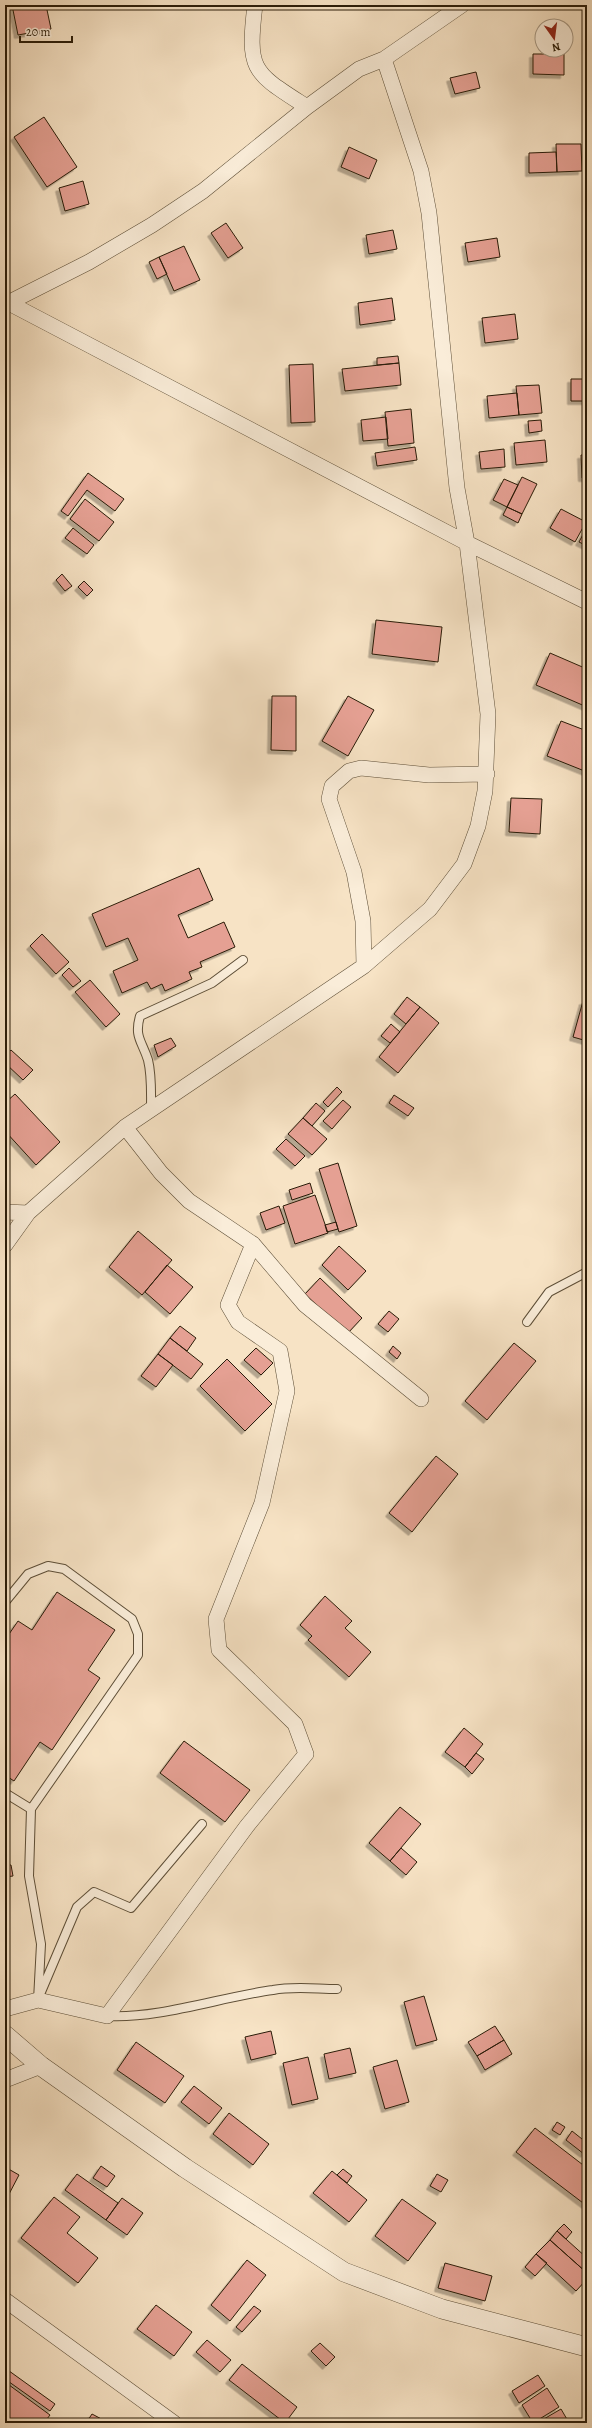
<svg xmlns="http://www.w3.org/2000/svg" width="592" height="2428" font-family="Alegreya,serif">
  <style>
    .building { fill: #e5a093; stroke: #2a1c08; filter: url(#shadow) }
    .lines { fill: none; stroke-linecap: round; stroke-linejoin: round }
    .service-casing { stroke: #5d4e37; stroke-width: 10 }
    .minor-casing { stroke: #5d4e37; stroke-width: 16 }
    .tertiary-casing { stroke: #5d4e37; stroke-width: 20 }
    .service { stroke: #faedd9; stroke-width: 8 }
    .minor { stroke: #faedd9; stroke-width: 15 }
    .tertiary { stroke: #faedd9; stroke-width: 19 }
  </style>
  <defs>
    <filter id="shadow"><feDropShadow dx="-3.5" dy="3.5" stdDeviation="0" flood-color="#0004"/></filter>
  </defs>
  <rect width="100%" height="100%" fill="#f7e3c5"/>
  <filter id="stains"><feTurbulence type="fractalNoise" baseFrequency=".005" numOctaves="4"/><feColorMatrix values="0 0 0 0 .2 0 0 0 0 .09 0 0 0 0 .02 0 0 0 .5 -.17"/></filter>
  <radialGradient id="worn" r=".72"><stop offset=".6" stop-color="#630" stop-opacity="0"/><stop offset="1" stop-color="#630" stop-opacity=".3"/></radialGradient>
  <path class="building" d="M12,5H46L51,29L18,35Z
    M533,54H564V75L533,74Z
    M476,72L480,88L455,94L450,78Z
    M44,117L77,167L47,187L14,137Z
    M556,144H581L582,171L557,172Z
    M349,147L377,160L369,179L341,167Z
    M556,152L557,172L529,173V153Z
    M83,181L89,204L65,211L59,188Z
    M226,223L243,248L228,258L211,233Z
    M393,230L397,249L369,254L366,235Z
    M497,238L500,257L468,262L465,243Z
    M184,246L200,280L174,291L159,257Z
    M159,257L167,274L157,279L149,262Z
    M392,298L395,320L360,325L358,303Z
    M515,314L518,339L485,343L482,318Z
    M398,356L399,363L377,365V358Z
    M399,363L401,385L345,391L342,369Z
    M313,364L315,422L291,423L289,365Z
    M571,379H587V401H571Z
    M539,385L542,413L519,415L516,386Z
    M517,393L519,415L489,418L487,396Z
    M411,409L414,443L388,446L385,412Z
    M386,417L388,439L363,441L361,420Z
    M541,420L542,431L529,433L528,421Z
    M545,440L547,462L516,465L514,443Z
    M415,447L417,460L377,466L375,453Z
    M504,449L505,467L481,469L479,452Z
    M581,455H587V478H582Z
    M88,473L124,499L115,511L87,490L68,516L61,511Z
    M522,477L537,484L522,514L507,507Z
    M504,479L518,485L507,507L493,500Z
    M85,499L114,522L99,541L70,519Z
    M507,507L522,514L518,523L503,515Z
    M561,509L586,522L575,542L550,528Z
    M587,527V546L579,542Z
    M73,528L94,545L87,554L65,538Z
    M62,574L72,586L65,591L56,580Z
    M84,581L93,590L87,596L78,587Z
    M376,620L442,627L438,662L372,654Z
    M550,653L587,669V707L536,685Z
    M272,696H296V751L271,750Z
    M348,696L374,710L348,756L322,741Z
    M561,721L587,731V772L547,756Z
    M511,798L542,799L540,834L509,832Z
    M199,868L213,900L178,915L188,938L224,922L235,947L200,962L202,967L189,972L192,979L165,991L162,984L151,989L147,982L122,993L113,971L138,960L128,938L106,947L92,914Z
    M42,934L69,962L56,974L30,946Z
    M69,968L81,981L73,987L62,975Z
    M90,980L120,1014L106,1027L75,992Z
    M407,997L420,1007L406,1024L394,1014Z
    M583,1001L587,1002V1041L573,1037Z
    M420,1007L439,1023L398,1073L379,1057Z
    M391,1024L400,1032L390,1043L381,1036Z
    M171,1038L176,1046L158,1057L154,1045Z
    M11,1050L33,1070L23,1080L5,1063V1056Z
    M337,1087L342,1092L328,1107L323,1102Z
    M15,1094L60,1142L36,1165L5,1131V1103Z
    M394,1095L414,1108L408,1116L389,1103Z
    M343,1100L351,1107L332,1129L323,1121Z
    M316,1103L325,1111L312,1126L303,1118Z
    M303,1118L327,1139L312,1155L288,1134Z
    M286,1139L305,1156L295,1166L276,1149Z
    M338,1163L357,1226L339,1232L319,1169Z
    M310,1183L313,1193L292,1200L289,1190Z
    M315,1195L328,1233L295,1244L283,1206Z
    M279,1206L285,1223L266,1230L260,1213Z
    M336,1222L338,1229L327,1232L325,1225Z
    M138,1231L172,1260L142,1295L109,1267Z
    M339,1246L366,1271L348,1290L322,1265Z
    M167,1265L193,1287L170,1314L145,1292Z
    M320,1278L362,1318L347,1334L305,1294Z
    M389,1311L399,1319L388,1332L378,1324Z
    M180,1326L196,1338L187,1351L170,1338Z
    M170,1338L203,1364L191,1379L158,1354Z
    M514,1343L536,1361L487,1420L465,1401Z
    M393,1346L401,1353L397,1359L389,1352Z
    M256,1348L273,1363L261,1375L244,1360Z
    M158,1354L173,1365L156,1387L141,1376Z
    M227,1359L272,1404L245,1431L200,1386Z
    M436,1456L458,1474L412,1532L389,1513Z
    M57,1592L115,1630L88,1670L100,1678L52,1750L40,1742L14,1781L5,1775V1640L18,1621L32,1630Z
    M325,1596L352,1621L345,1628L371,1652L349,1677L308,1640L312,1636L300,1625Z
    M464,1728L483,1744L465,1767L445,1752Z
    M184,1741L250,1790L225,1822L160,1773Z
    M476,1753L484,1759L472,1774L465,1767Z
    M400,1807L421,1824L390,1861L369,1843Z
    M401,1848L417,1862L406,1875L390,1861Z
    M5,1865H11L13,1876L5,1877Z
    M424,1996L437,2040L416,2046L404,2002Z
    M495,2026L504,2040L477,2056L468,2042Z
    M271,2031L276,2054L251,2060L245,2037Z
    M504,2040L512,2054L485,2070L477,2056Z
    M136,2042L184,2076L165,2103L117,2070Z
    M350,2048L356,2073L329,2079L324,2054Z
    M308,2057L318,2099L292,2105L283,2063Z
    M397,2060L409,2102L385,2109L373,2067Z
    M194,2086L222,2108L209,2124L181,2102Z
    M229,2113L269,2144L253,2165L213,2134Z
    M557,2122L565,2127L560,2135L552,2130Z
    M535,2128L587,2168V2206L516,2152Z
    M572,2131L587,2143V2150L584,2154L566,2140Z
    M101,2166L115,2176L107,2187L93,2178Z
    M5,2167L19,2175L8,2196L5,2194Z
    M343,2169L352,2176L347,2183L337,2175Z
    M332,2171L367,2200L349,2222L313,2193Z
    M77,2174L118,2203L106,2220L65,2190Z
    M437,2174L448,2180L441,2192L430,2186Z
    M54,2197L80,2217L67,2233L98,2258L78,2283L21,2238Z
    M122,2198L143,2213L127,2235L106,2220Z
    M402,2199L436,2223L408,2261L375,2236Z
    M564,2224L572,2232L566,2239L557,2231Z
    M557,2231L587,2258V2273L550,2240Z
    M550,2240L587,2273V2279L576,2291L536,2254Z
    M536,2254L547,2263L535,2276L525,2267Z
    M247,2260L266,2275L230,2321L211,2305Z
    M445,2263L492,2276L485,2301L438,2288Z
    M156,2305L192,2332L174,2356L137,2329Z
    M254,2306L261,2311L242,2332L236,2327Z
    M207,2340L231,2360L220,2372L196,2352Z
    M320,2343L335,2357L326,2366L311,2351Z
    M242,2364L297,2407L285,2423L229,2380Z
    M5,2368L55,2404L50,2411L5,2379Z
    M538,2375L545,2386L519,2403L512,2391Z
    M5,2382L50,2415L44,2423H5Z
    M547,2388L559,2407L533,2423L522,2405Z
    M561,2409L568,2421L565,2423H537Z
    M92,2414L109,2423H86Z"/>
  <g class="lines">
    <defs>
      <path id="service" d="M151,1110C151,1094 152,1076 148,1060C142,1041 134,1037 140,1016L212,983L243,960
        M527,1322L549,1292L587,1272
        M5,1602L28,1574L48,1566L64,1569L132,1619L138,1634V1655L31,1809L29,1876L41,1944L38,2000
        M5,1793L31,1809
        M41,1992L77,1907L94,1892L131,1908L202,1824
        M107,2016C159,2019 221,1997 273,1990C293,1986 317,1989 337,1989"/>
      <path id="minor" d="M255,5C247,72 253,72 307,107
        M5,301L467,543L587,602
        M8,303L89,262L152,225L203,191L307,107L359,69L384,59L462,5
        M364,966L363,921L354,872L329,799L332,786L349,771L361,768L429,775L487,774
        M125,1127L161,1173L189,1201L253,1244L305,1305L421,1399
        M5,1212L28,1213
        M5,1245L28,1213L125,1127L364,966L430,909L464,864L478,826L485,791L488,714L467,543L457,488L429,213L421,171L384,59
        M5,2009L38,2000L107,2016L247,1826L306,1754L295,1724L219,1650L216,1619L262,1503L287,1391L280,1351L238,1322L228,1305L253,1244
        M5,2080L41,2066
        M5,2300L174,2423"/>
      <path id="tertiary" d="M5,2035L41,2066L185,2168L344,2272L442,2309L587,2347"/>
    </defs>
    <use href="#service" class="service-casing"/>
    <use href="#minor" class="minor-casing"/>
    <use href="#tertiary" class="tertiary-casing"/>
    <use href="#service" class="service"/>
    <use href="#minor" class="minor"/>
    <use href="#tertiary" class="tertiary"/>
  </g>
  <rect width="592" height="2428" fill="none" stroke="#f7e3c5" stroke-width="20"/>
  <rect x="6" y="6" width="580" height="2416" fill="none" stroke="#2a1c08" stroke-width="2"/>
  <rect x="10" y="10" width="572" height="2408" fill="none" stroke="#2a1c08"/>
  <g transform="translate(554 38) rotate(166)"><circle r="19" fill="#faedd9" stroke="#a79985"/>
  <path d="M0-3L7 15L0 10L-7 15Z" fill="#8f2418"/>
  <text y="-6" font-size="11" font-weight="bold" text-anchor="middle" fill="#2a1c08">N</text>
  </g>
  <path d="M20 36v6h52v-6" fill="none" stroke="#2a1c08" stroke-width="2"/>
  <text x="26" y="36" font-size="12" fill="#2a1c08" stroke="#faedd9" stroke-width="3" paint-order="stroke">20 m</text>
  <rect width="100%" height="100%" filter="url(#stains)"/>
  <rect width="100%" height="100%" fill="url(#worn)"/>
</svg>
